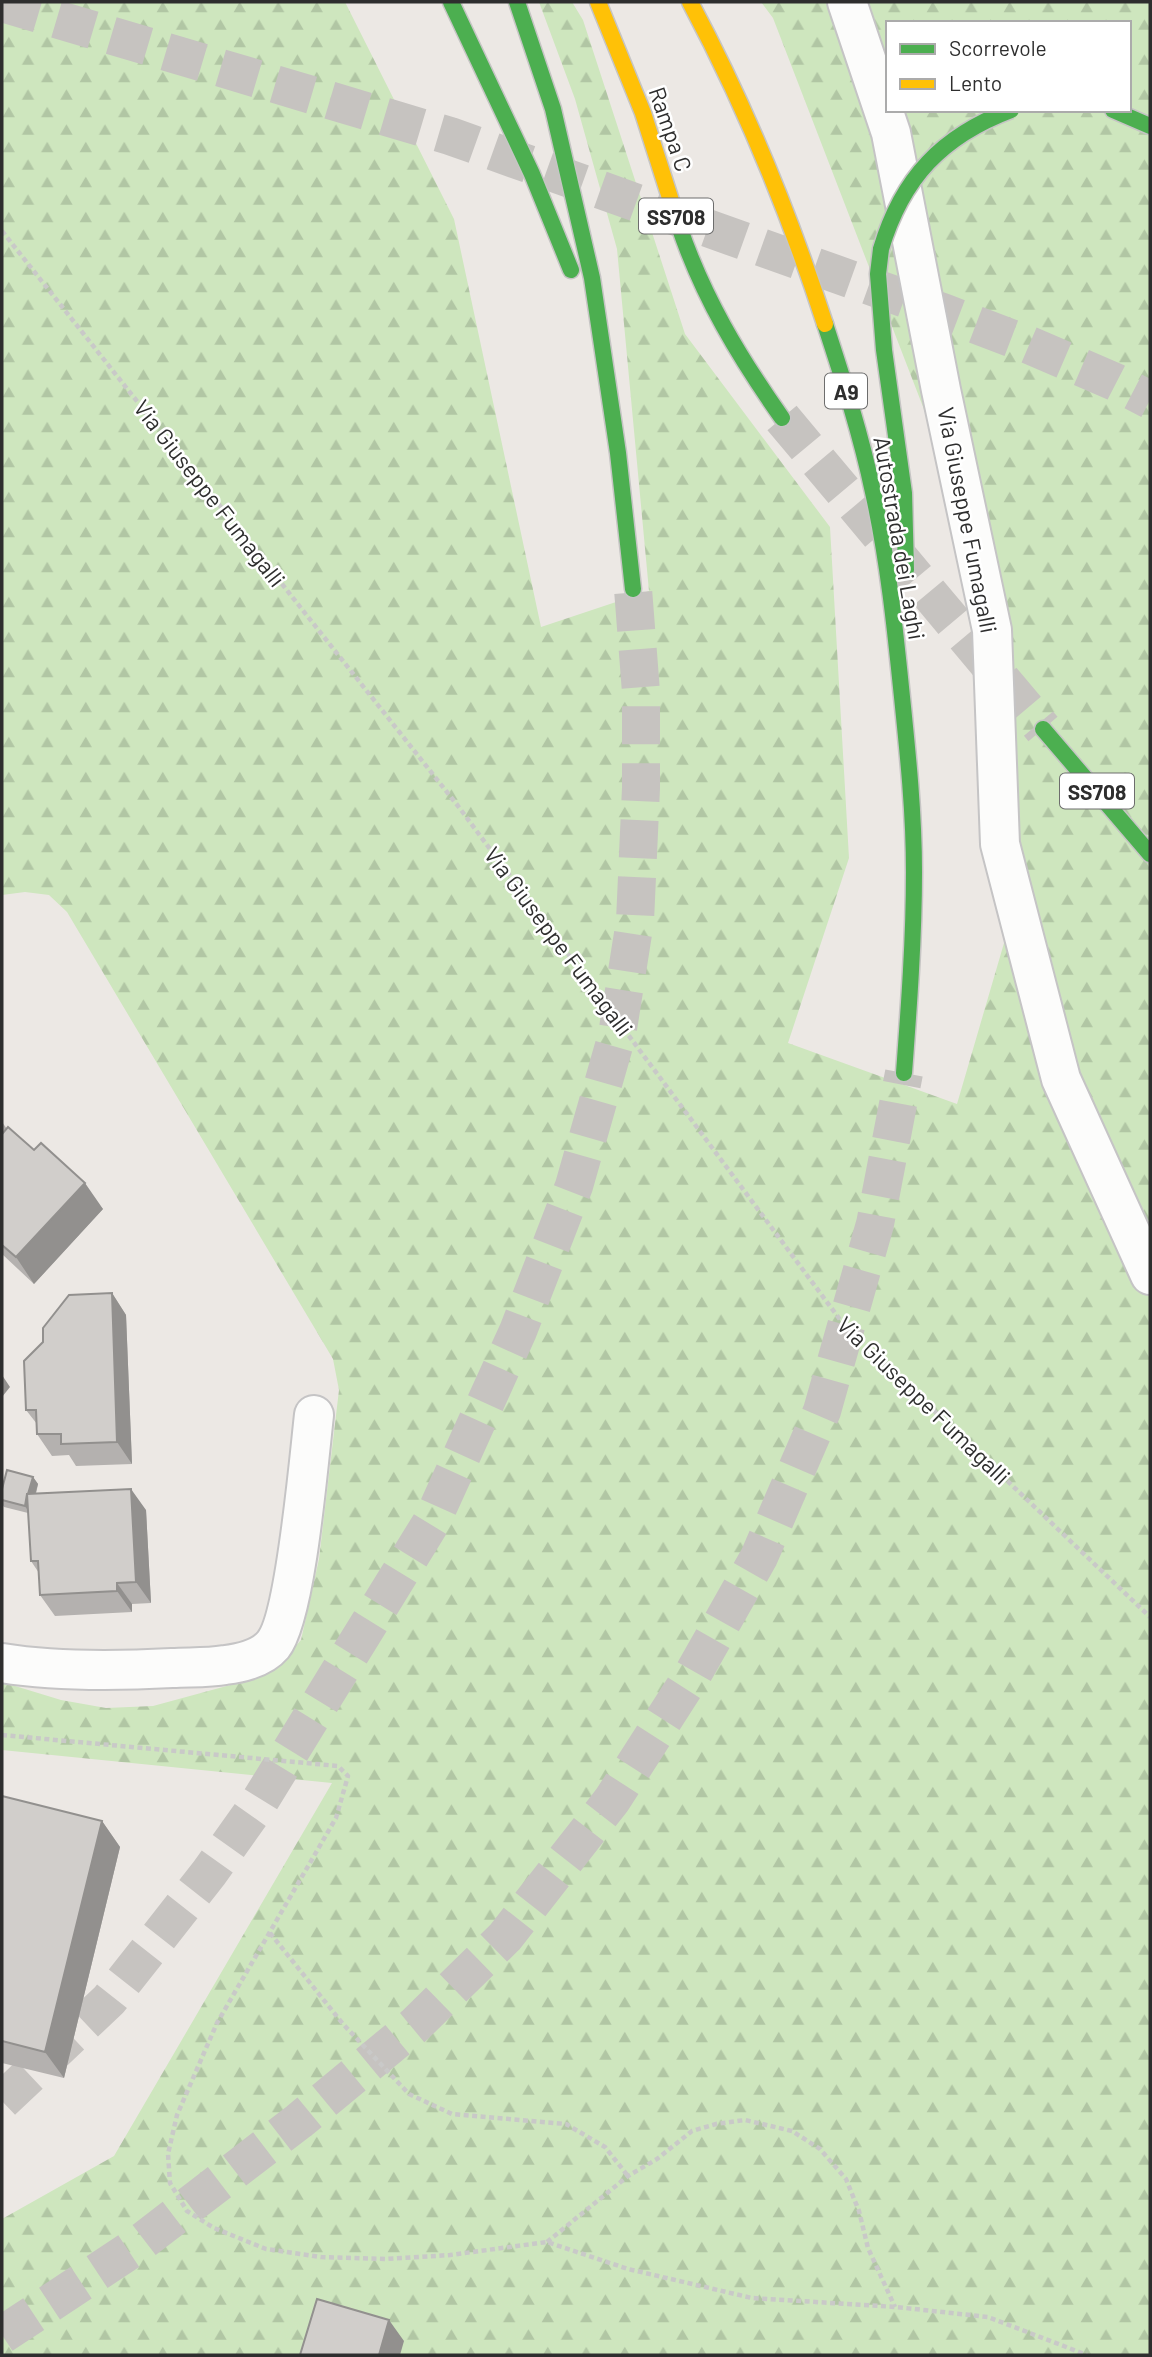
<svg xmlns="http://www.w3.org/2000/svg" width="1152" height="2357" font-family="Barlow,sans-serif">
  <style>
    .forest { fill: url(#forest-firs); fill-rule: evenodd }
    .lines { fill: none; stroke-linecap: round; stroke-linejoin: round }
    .primary-tunnel { stroke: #c6c3c0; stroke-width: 38; stroke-dasharray: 38 19; stroke-linecap: butt }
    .highway-tunnel { stroke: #c6c3c0; stroke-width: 38; stroke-dasharray: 38 19; stroke-linecap: butt }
    .street-casing { stroke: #c5c4c5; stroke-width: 42 }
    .fast-casing { stroke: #c6c5c4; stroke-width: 19 }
    .slow-casing { stroke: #c6c5c4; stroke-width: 19 }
    .path { stroke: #c9c9c8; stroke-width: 4.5; stroke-dasharray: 5 3.5; stroke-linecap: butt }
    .street { stroke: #fcfcfb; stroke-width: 38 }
    .fast { stroke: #4caf50; stroke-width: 16 }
    .slow { stroke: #ffc107; stroke-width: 16 }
    .fast-bridge-casing { stroke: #c6c5c4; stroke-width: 19; stroke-linecap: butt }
    .fast-bridge { stroke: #4caf50; stroke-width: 16 }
    .wall { fill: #b4b1af }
    .shaded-wall { fill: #92908e }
    .building { fill: #d1cecb; stroke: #92908e; stroke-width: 2 }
    .labels { text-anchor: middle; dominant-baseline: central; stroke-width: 5; stroke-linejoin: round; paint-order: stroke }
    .shield { fill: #fff; stroke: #6d6d6d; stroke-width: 2 }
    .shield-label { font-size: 21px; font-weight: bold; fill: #2e2e2e }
    .street-label { font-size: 23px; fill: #2e2e2e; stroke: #fff }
  </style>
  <defs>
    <pattern id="forest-firs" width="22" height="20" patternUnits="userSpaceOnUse" patternTransform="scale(1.75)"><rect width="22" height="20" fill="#cee6be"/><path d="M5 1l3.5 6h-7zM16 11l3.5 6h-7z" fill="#b1c6a4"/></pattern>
  </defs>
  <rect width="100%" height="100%" fill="#ece8e4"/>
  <path class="forest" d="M2,2H345L454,219L541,627L649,591L617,249L575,99L539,2H572L583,20L685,334L830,527L849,858L788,1043L957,1104L1016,902L1006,622L773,18L761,2H1150V2355H2V2219L114,2156L332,1783L2,1750V1682L61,1700L106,1708L153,1706L234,1684L281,1663L301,1640L319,1559L339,1390L333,1359L67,912L49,895L25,892L2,895ZM888,23H1129V110H888Z"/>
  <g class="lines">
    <path class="primary-tunnel" d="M2,3L450,136L945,313L1029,345L1115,382L1150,400
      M782,418L1043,729"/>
    <path class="highway-tunnel" d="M2,2101L109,2000L209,1873L258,1804L432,1521L518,1331L574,1186L617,1035L635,921L641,788V692L633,589
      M2,2335L135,2247L299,2121L414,2026L505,1937L612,1800L694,1672L759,1557L822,1411L875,1224L904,1073"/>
    <defs>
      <path id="street" d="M847,2L891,133L941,390L992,630L1000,844L1061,1079L1150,1275
        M2,1663C57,1672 116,1671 172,1668C190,1667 208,1668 225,1665C242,1663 262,1658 273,1645C296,1617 309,1458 314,1415"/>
      <path id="fast" d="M451,2L532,174L571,270
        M517,2L553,109L592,278L618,453L633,589
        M1113,110L1150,126
        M679,226C703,297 739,357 782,418
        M881,249L878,274L884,350
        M825,324C843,379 861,435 873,492C888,560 895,628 902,697C908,755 914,813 914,872C914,939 909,1006 904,1073
        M884,350L904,493L906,570
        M1043,729L1150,854"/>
      <path id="slow" d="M598,2L643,113L679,226
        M690,2C745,105 789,213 825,324"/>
    </defs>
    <use href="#street" class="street-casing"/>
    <use href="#fast" class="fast-casing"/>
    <use href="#slow" class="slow-casing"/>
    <path class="path" d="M2,231L458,806L844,1325L1150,1617
      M2,1735L338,1766L348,1776L336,1818L217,2023L177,2115L168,2154L170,2183L187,2211L214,2228L266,2249L321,2257L386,2259L450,2255L547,2242L628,2269L752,2298L896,2307L988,2317L1087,2355
      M270,1933L343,2024L409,2094L452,2114L566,2124L605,2147L628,2176
      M547,2242L628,2176L657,2159L692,2131L716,2124L745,2120L792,2131L820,2149L846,2179L859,2211L868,2248L895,2307"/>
    <use href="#street" class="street"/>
    <use href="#fast" class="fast"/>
    <use href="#slow" class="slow"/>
    <defs>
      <path id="fast-bridge" d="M881,249C902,178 942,136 1011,110"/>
    </defs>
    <use href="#fast-bridge" class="fast-bridge-casing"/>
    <use href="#fast-bridge" class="fast-bridge"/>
  </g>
  <path class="wall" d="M2,1122L7,1129L34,1150L103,1209L34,1284L2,1254Z
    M112,1293L126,1315L132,1464L76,1466L69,1455L52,1456L37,1434V1424L26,1410Z
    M33,1477L38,1484L36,1494L146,1510L151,1603L132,1604V1612L55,1616L40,1595L39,1573L31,1561L28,1513L4,1507L2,1504V1489Z
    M2,1796L102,1821L120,1847L64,2078L2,2063Z"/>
  <path class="shaded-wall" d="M85,1183L103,1209L34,1284L16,1257Z
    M112,1293L126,1315L132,1464L117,1442Z
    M2,1375L10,1387L2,1397Z
    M33,1477L38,1484L30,1514L25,1506Z
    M131,1489L146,1510L151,1603L136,1582Z
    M117,1583L132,1604V1612L117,1591Z
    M102,1821L120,1847L64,2078L45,2052Z
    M389,2320L404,2341L400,2355H379Z"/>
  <path class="building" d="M8,1127L34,1150L41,1143L85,1183L16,1257L2,1245V1134Z
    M112,1293L117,1442L61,1444V1434H37L36,1410H26L24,1361L43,1342V1328L69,1295Z
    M7,1470L33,1477L28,1494H27L25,1506L2,1500V1489Z
    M131,1489L136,1582L117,1583V1591L40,1595L38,1561H31L27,1494Z
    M2,1796L102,1821L45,2052L2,2041Z
    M317,2299L389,2320L379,2355H300Z"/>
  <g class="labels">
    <g class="shield">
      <rect x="639" y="198.5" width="74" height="35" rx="5"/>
      <rect x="825" y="373.5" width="42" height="35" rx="5"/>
      <rect x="1060" y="773.5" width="74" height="35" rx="5"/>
    </g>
    <g class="shield-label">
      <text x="676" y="216">SS708</text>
      <text x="846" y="391">A9</text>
      <text x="1097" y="791">SS708</text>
    </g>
    <g class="street-label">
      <text transform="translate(671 129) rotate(71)">Rampa C</text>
      <text transform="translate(210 493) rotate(52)">Via Giuseppe Fumagalli</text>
      <text transform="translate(968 520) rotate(79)">Via Giuseppe Fumagalli</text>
      <text transform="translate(900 538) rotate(80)">Autostrada dei Laghi</text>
      <text transform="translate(559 941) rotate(53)">Via Giuseppe Fumagalli</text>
      <text transform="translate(924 1400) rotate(44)">Via Giuseppe Fumagalli</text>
    </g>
  </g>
  <rect width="1152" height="2357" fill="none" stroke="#2e2e2e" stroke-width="7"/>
  <rect x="886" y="21" width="245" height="91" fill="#ffffff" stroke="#ababab" stroke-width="2"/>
  <rect x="900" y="44" width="35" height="10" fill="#4caf50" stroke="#ababab" stroke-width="2"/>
  <text x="949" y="56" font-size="21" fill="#2e2e2e">Scorrevole</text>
  <rect x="900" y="79" width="35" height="10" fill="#ffc107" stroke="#ababab" stroke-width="2"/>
  <text x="949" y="91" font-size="21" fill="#2e2e2e">Lento</text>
</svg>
